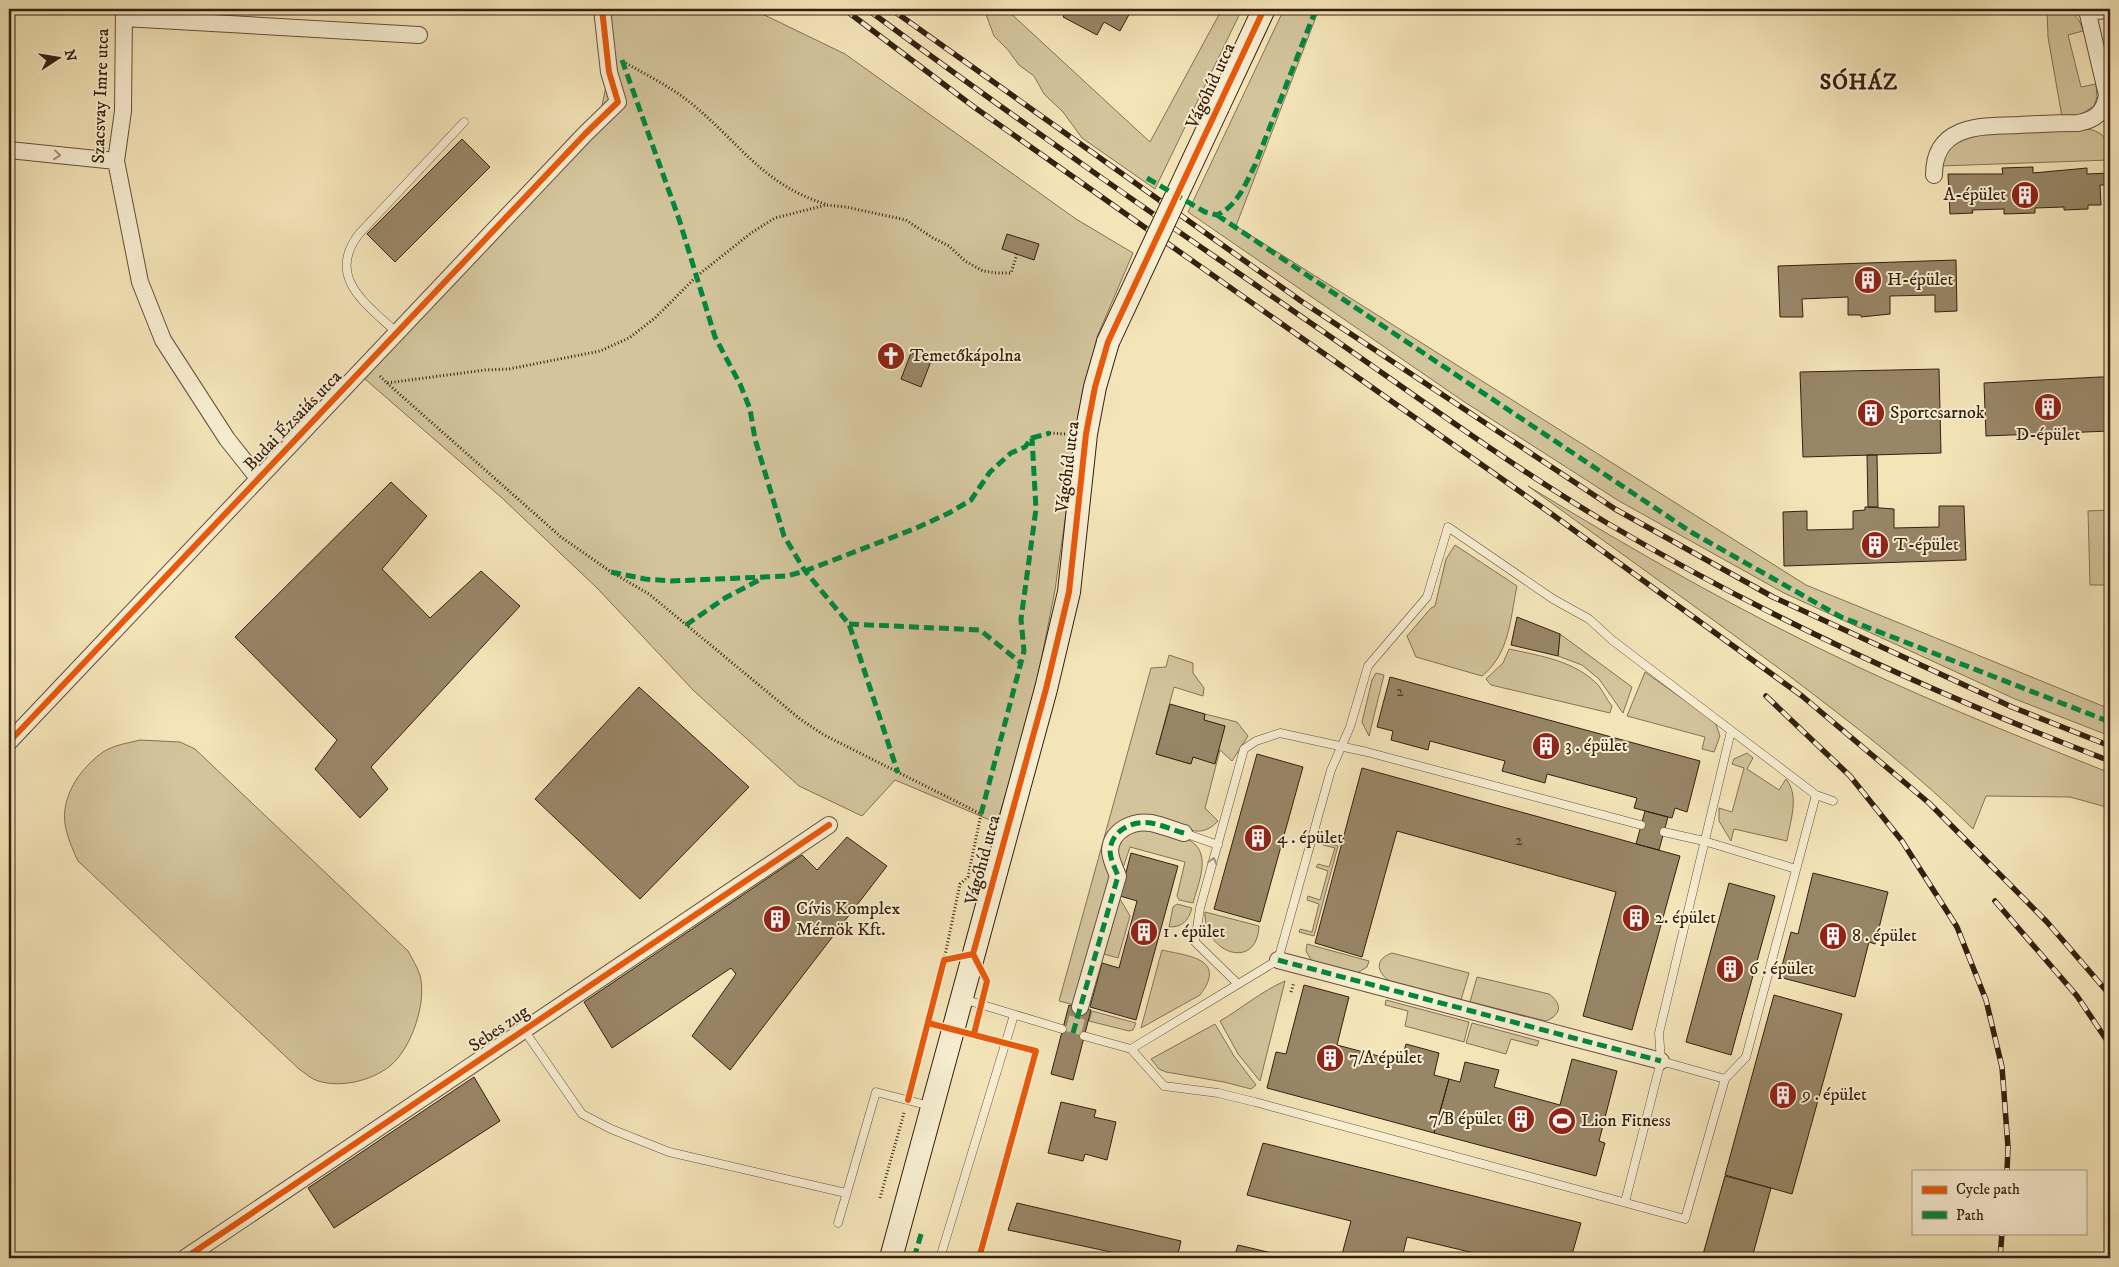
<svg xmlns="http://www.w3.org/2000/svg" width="2119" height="1267" font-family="'IM FELL DW Pica',serif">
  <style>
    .green { fill: #d3c49c; stroke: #847256 }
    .building { fill: #988667; stroke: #34200f }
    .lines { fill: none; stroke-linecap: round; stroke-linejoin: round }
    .street-tunnel { stroke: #cebe97; stroke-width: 16; stroke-dasharray: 16 8; stroke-linecap: butt }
    .lane-casing { stroke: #64513a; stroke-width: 9 }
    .street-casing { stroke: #64513a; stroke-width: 18 }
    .secondary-casing { stroke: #34200f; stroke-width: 24 }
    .path { stroke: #34200f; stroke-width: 3; stroke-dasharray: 1 2.5; stroke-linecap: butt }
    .lane { stroke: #f8eed2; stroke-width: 8 }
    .street { stroke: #f8eed2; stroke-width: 16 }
    .secondary { stroke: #f8eed2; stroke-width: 22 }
    .rail-casing { stroke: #34200f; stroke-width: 5.5 }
    .rail { stroke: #f8eed2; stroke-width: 4; stroke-dasharray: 11; stroke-linecap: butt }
    .secondary-bridge-casing { stroke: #34200f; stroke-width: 24; stroke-linecap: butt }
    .secondary-bridge { stroke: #f8eed2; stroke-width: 22 }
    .quiet { stroke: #00873e; stroke-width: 5; stroke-dasharray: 10 5; stroke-linecap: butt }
    .cycleway-casing { stroke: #f8eed2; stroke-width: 9 }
    .cycleway { stroke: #e8590c; stroke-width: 6 }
    .oneway { stroke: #a0917a }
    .labels { text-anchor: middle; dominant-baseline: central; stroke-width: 4; stroke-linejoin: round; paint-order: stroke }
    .number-label { font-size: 15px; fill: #4d3a25 }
    .street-label { font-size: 18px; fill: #34200f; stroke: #f8eed2 }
    .poi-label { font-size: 18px; fill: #34200f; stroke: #f8eed2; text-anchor: start }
    .district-label { font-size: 22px; font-weight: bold; letter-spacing: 1px; fill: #34200f; stroke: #f8eed2 }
  </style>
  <rect width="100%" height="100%" fill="#f4e5b9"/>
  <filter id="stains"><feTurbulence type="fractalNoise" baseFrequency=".004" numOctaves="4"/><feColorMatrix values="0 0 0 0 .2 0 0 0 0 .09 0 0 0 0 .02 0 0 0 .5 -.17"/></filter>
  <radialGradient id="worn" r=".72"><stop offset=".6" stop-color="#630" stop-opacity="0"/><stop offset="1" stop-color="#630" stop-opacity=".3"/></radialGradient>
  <path class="green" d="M602,9H752L845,54L1076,219L1133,253L1097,337L1074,457L1055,590L1032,707L997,823L895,780L862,816L799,786L694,691L597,588L502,498L358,373L599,120L609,72Z
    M984,9H1006L1150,142L1222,9H1242L1155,189L1082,138L1063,112L1044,94L1034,76L1019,65L1008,50L994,36Z
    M1284,9H1319L1236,226L1806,585L2110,709V736L2015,699L1784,593L1619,501L1463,401L1188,212Z
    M2047,9C2065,9 2078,10 2083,31L2068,35L2081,87L2096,84L2097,97L2094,106L2080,115L2062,117L2048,37Z
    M2082,128C2103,131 2110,138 2110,160L1941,166L1949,148L1970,135Z
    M1528,486C1634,551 1743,613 1856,666C1939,705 2025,739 2110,773V808L2070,797L1986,796L1973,829C1917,773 1855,726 1792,678C1705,613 1616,550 1528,486Z
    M2110,510V585H2090L2088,511Z
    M1455,545L1517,586C1510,619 1510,653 1482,676L1416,657L1407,636L1431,608L1435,606L1446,559Z
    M1560,634L1632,687L1623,713L1599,679L1582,665L1558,656Z
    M1509,649C1541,656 1576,661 1599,686C1604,693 1607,700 1612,706L1610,713L1491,685L1486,679L1503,663Z
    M1169,655L1193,663V673L1204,688L1203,696L1174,687L1156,754L1190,764L1193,757L1215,763L1225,726L1204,720L1205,714L1237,722L1248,736L1232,761L1220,750L1205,808L1218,821C1196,845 1178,819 1153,818C1142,818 1129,822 1118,824L1112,875L1075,1005L1059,1001L1151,668L1166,667Z
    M1645,672L1715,722L1720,736L1714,752L1702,749L1705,737L1627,716Z
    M1376,673L1384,675L1369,736L1362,722L1372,680Z
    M140,740L180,742L195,749L408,951C412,958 417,967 420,975C427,1002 412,1048 390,1066C371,1081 341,1088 318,1081C311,1079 305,1073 299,1069L78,861C71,846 62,826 65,809C68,786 85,765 103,752C114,745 128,743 140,740Z
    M1747,753L1753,758L1747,769L1779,790L1786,779C1800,796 1790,821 1787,841L1734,829L1731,841L1719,821V808L1732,812L1744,768L1732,764L1734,759Z
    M1146,829L1191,841C1212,855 1198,883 1193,903L1179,900L1177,896L1185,862L1130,847L1122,871C1118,861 1112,839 1126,833C1132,831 1139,830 1146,829Z
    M1324,842L1338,846L1314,936L1299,932L1300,929L1312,932L1319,904L1307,900L1308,896L1320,900L1328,871L1316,867L1318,864L1329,867L1335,848L1323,845Z
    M1120,899L1130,916L1118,958L1104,954Z
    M1177,904L1192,908C1188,921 1183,927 1169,927L1173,907Z
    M1205,912L1259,926C1257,972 1203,953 1205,912Z
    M1307,944L1369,961L1367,967L1354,975L1314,965L1306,951Z
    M1162,950C1187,956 1228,958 1200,995L1141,1028Z
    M1392,953L1469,973L1461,1000L1389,981C1376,971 1375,959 1392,953Z
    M1477,977L1549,994C1563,1004 1561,1015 1546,1021L1470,1002Z
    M1285,981L1260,1081L1238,1054L1220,1021C1242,1008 1262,991 1285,981Z
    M1386,1000L1469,1022L1464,1042L1405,1026L1408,1011L1385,1005Z
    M1092,1011L1136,1023L1133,1030L1129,1031L1089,1021Z
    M1472,1023L1539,1041L1537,1046L1511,1039L1506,1054L1466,1043Z
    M1215,1024L1234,1056L1256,1085L1251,1089L1224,1082L1166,1072L1159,1069L1151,1059Z"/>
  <path class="building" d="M1067,9H1132L1120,31L1104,22L1097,35L1063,17Z
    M462,139L490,167L395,262L367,234Z
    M2033,167V173L2087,168V174L2110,173V185H2100L2101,205H2088V209L2064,210V207L2035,208V213L2004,214V209L1972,210L1973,213L1950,214L1948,174H2003L2002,168Z
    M1007,234L1039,244L1034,260L1002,249Z
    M1956,260L1957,311L1935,312V295L1890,296V314L1861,317V315H1848V297L1802,299L1803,317H1780L1778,266Z
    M911,353L931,361L921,387L901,379Z
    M1939,369L1941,453L1803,457L1800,372Z
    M2100,377H2110V431L1986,436L1984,383Z
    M1867,455H1877L1878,507H1868Z
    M391,482L427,516L382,569L430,618L481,571L520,606L371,767L388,789L360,818L315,769L337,740L235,637Z
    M1939,506H1964L1966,560L1784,566L1783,512L1807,511V530L1853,529V511L1865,510V507H1868L1894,509V528L1939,527Z
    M1517,617L1560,634L1558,656L1511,645Z
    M1390,677L1700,761L1687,812L1675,808L1672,818L1634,808L1637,798L1547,774L1545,783L1502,771L1505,761L1430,741L1428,750L1391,740L1393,731L1377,727Z
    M639,687L749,787L640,899L535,799Z
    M1170,704L1205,714L1204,720L1225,726L1215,764L1193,757L1191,764L1156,754Z
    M1257,754L1303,767L1260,922L1214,909Z
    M1362,768L1680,856L1632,1030L1583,1016L1616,892L1397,831L1362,957L1315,943Z
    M1645,811L1668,817L1659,850L1636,844Z
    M847,837L887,866L730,1070L692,1036L736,974L731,968L612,1048L584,1002L802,855L817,870Z
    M1131,853L1178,866L1136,1020L1090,1007L1102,963L1119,968L1137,901L1120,896Z
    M1813,873L1888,892L1875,944L1869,942L1855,997L1779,977L1791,932L1798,934Z
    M1729,883L1775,896L1731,1055L1686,1042Z
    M1304,985L1349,997L1337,1045L1401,1062L1406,1044L1439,1053L1434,1075L1449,1079L1434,1133L1267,1088L1276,1052L1286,1054Z
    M1774,995L1842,1014L1792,1194L1725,1175Z
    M1069,1005L1091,1010L1073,1080L1051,1074Z
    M1572,1059L1617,1071L1599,1141L1605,1143L1596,1176L1434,1133L1449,1079L1460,1082L1465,1062L1499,1070L1494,1087L1560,1105Z
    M474,1077L500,1121L334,1228L308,1188Z
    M1061,1102L1096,1110L1094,1117L1116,1122L1107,1160L1085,1154L1083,1161L1048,1153Z
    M1263,1143L1581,1223L1571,1258H1495L1407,1237L1402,1258H1341L1351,1221L1247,1195Z
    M1725,1176L1771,1188L1752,1258H1702Z
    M1017,1203L1181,1241L1177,1258H1124L1125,1255L1008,1230Z
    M1238,1245L1293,1258H1234Z"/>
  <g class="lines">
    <path class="street-tunnel" d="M1073,1033L1080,1007"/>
    <defs>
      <path id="lane" d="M397,333C368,305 325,278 359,234L464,122
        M1664,832L1704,841L1796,869
        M1184,833L1218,845
        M1238,984L1195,942L1200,908L1244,749L1256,741L1280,733L1367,752L1641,825
        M963,999L1062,1029
        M524,1030L582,1114L611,1129L669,1152L846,1193
        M1084,1036L1131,1049L1164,1086L1218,1093L1255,1102L1685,1219L1725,1079L1746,1057L1816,795
        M1131,1049L1278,960L1331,770L1350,727L1368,666L1427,597L1448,527L1553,599L1589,619L1612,640L1816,795L1833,801
        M1661,1061L1725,1079
        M1625,1202L1661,1061L1659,1033L1731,731
        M838,1223L876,1092L930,1106
        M940,1258L1014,1015"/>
      <path id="street" d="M124,9L123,111L116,161L140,282L163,340L227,439L258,478
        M2084,9L2094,11L2110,10
        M124,18L419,35
        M9,150L116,161
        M1934,175C1934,124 1982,126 2019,125C2039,124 2058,123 2078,123C2095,120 2104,113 2107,95L2087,10
        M9,742L585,134L618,102L609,72L602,9
        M1278,960L1661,1061
        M1080,1007L1118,876C1115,868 1110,859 1110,850C1112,830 1133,820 1151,823C1162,825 1173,830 1184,833
        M185,1258L829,825"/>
      <path id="secondary" d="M1218,107L1264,9
        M891,1258L1046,689L1069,592L1086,434L1095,387L1108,342"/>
    </defs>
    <use href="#lane" class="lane-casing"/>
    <use href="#street" class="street-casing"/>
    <use href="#secondary" class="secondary-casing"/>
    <path class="path" d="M626,63C648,76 673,88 692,104C740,143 762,184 825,204
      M380,376L387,383L485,370L509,369L600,351L629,338L655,318L697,276L751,233L775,218L826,205L846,207L906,220L933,238L949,246L965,261L983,271L997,273H1011L1017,254
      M387,383L561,537L611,572L649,594L800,719L824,735L981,814L968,877L960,884L944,960
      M1050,433L1066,434
      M1291,992L1294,982
      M880,1198L904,1113
      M863,1258L864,1255"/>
    <use href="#lane" class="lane"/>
    <use href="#street" class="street"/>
    <use href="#secondary" class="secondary"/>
    <defs>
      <path id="rail" d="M844,9L974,107L1553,515L1802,696L1929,803L2047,922L2110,995
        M867,9C1018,121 1173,228 1328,335C1420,399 1511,466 1607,523C1767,618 1937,695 2110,761
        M891,9L1301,301L1615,509L1773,597L2012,707L2110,746
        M1766,696L1850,776L1902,841L1957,927L1986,1000L2002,1067L2008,1147L2007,1171
        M1995,901L2077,996L2110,1045
        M2000,1258L2002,1233"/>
    </defs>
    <use href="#rail" class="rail-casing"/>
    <use href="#rail" class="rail"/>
    <defs>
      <path id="secondary-bridge" d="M1108,342L1218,107"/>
    </defs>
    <use href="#secondary-bridge" class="secondary-bridge-casing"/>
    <use href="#secondary-bridge" class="secondary-bridge"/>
    <path class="quiet" d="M622,60L679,219L715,337L740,384L750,409L755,439L784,536L805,571L849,624L898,773
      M1147,178L1205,212L1217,215C1237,206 1245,185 1255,165L1316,9
      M1217,215L1691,532L1841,617L2110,722
      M611,572L645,579L671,581L787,576L805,571L914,529L949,513L971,500L990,472L1011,453L1025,447L1032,438L1050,433
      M849,624L980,630L1021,663
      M686,625L725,598L763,578
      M981,814L1024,651L1021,619L1036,509L1032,438
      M1278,960L1661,1061
      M1073,1033L1118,876C1115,868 1110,859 1110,850C1112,830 1133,820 1151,823C1162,825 1173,830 1184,833
      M914,1258L922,1231"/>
    <defs>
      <path id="cycleway" d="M9,742L585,134L618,102L609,72L602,9
        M973,954L1046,689L1069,592L1086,434L1095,387L1108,342L1264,9
        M973,954L987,981L974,1034
        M928,1023L1036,1051L979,1258
        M908,1100L944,960L973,954
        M185,1258L829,825"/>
    </defs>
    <use href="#cycleway" class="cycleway-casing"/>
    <use href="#cycleway" class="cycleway"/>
  </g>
  <defs><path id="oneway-chevron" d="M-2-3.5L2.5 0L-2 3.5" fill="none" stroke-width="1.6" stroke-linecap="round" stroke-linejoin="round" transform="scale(1.25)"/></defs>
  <g class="oneway">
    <use href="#oneway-chevron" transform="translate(57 155) rotate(6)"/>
    <use href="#oneway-chevron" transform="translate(1213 861) rotate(-75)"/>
  </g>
  <defs>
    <symbol id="building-disc" viewBox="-11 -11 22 22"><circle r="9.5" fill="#8f2418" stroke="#f8eed2"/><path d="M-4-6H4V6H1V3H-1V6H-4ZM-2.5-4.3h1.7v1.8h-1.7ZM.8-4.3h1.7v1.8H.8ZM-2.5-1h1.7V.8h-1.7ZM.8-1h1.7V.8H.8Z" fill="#fff"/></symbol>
    <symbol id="church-disc" viewBox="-11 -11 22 22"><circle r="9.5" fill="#8f2418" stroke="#f8eed2"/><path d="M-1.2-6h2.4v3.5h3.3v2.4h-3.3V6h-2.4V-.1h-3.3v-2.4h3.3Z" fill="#fff"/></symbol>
    <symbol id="stadium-disc" viewBox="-11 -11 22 22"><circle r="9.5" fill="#8f2418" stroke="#f8eed2"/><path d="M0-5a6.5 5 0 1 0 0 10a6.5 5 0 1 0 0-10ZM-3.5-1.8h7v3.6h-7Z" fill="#fff"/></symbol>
  </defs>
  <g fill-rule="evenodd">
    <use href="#building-disc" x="2009" y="179" width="32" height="32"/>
    <use href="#building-disc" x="1852" y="264" width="32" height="32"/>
    <use href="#church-disc" x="875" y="340" width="32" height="32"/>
    <use href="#building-disc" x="2032" y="391" width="32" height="32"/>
    <use href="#building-disc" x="1855" y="397" width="32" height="32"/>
    <use href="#building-disc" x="1859" y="529" width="32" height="32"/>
    <use href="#building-disc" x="1530" y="730" width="32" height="32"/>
    <use href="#building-disc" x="1242" y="822" width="32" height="32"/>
    <use href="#building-disc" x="1620" y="902" width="32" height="32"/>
    <use href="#building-disc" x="761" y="903" width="32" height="32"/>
    <use href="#building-disc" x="1128" y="916" width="32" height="32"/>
    <use href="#building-disc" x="1817" y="920" width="32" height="32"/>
    <use href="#building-disc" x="1714" y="953" width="32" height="32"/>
    <use href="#building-disc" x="1314" y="1042" width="32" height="32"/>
    <use href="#building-disc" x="1767" y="1079" width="32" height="32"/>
    <use href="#building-disc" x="1505" y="1103" width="32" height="32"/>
    <use href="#stadium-disc" x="1546" y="1105" width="32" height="32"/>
  </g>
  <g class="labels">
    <g class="number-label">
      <text x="1400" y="691">2</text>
      <text x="1519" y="840">2</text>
    </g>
    <g class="street-label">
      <text transform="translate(1211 86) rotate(-65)">Vágóhíd utca</text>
      <text transform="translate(101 96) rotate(-88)">Szacsvay Imre utca</text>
      <text transform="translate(293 421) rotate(-46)">Budai Ézsaiás utca</text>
      <text transform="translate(1068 467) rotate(-83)">Vágóhíd utca</text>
      <text transform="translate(983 860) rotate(-75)">Vágóhíd utca</text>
      <text transform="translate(499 1029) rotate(-34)">Sebes zug</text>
    </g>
    <g class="poi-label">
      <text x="2006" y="195" text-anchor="end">A-épület</text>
      <text x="1887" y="280">H-épület</text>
      <text x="910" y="356">Temetőkápolna</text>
      <text x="1890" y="413">Sportcsarnok</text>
      <text x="2048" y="435" text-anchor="middle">D-épület</text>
      <text x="1894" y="545">T-épület</text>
      <text x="1565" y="746">3 . épület</text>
      <text x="1277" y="838">4 . épület</text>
      <text x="796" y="909">Cívis Komplex<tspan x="796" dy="21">Mérnök Kft.</tspan></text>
      <text x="1655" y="918">2. épület</text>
      <text x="1163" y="932">1 . épület</text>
      <text x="1852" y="936">8 . épület</text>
      <text x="1749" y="969">6 . épület</text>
      <text x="1349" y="1058">7/A épület</text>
      <text x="1802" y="1095">9 . épület</text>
      <text x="1502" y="1119" text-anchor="end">7/B épület</text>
      <text x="1581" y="1121">Lion Fitness</text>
    </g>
    <g class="district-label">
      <text x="1859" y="82">SÓHÁZ</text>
    </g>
  </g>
  <rect width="2119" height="1267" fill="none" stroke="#f4e5b9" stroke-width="30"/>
  <rect x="10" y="10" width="2099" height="1247" fill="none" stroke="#34200f" stroke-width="2.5"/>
  <rect x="15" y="15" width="2089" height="1237" fill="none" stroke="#34200f"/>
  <rect x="1912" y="1170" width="175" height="65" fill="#f8eed2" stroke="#aa9c84"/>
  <rect x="1922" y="1186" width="25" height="8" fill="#e8590c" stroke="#aa9c84"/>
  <text x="1956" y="1194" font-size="15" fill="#34200f">Cycle path</text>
  <rect x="1922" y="1211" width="25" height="8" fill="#00873e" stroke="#aa9c84"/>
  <text x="1956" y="1220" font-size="15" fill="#34200f">Path</text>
  <g transform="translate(58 58) rotate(78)" stroke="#f8eed2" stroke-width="4" paint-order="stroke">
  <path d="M0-4L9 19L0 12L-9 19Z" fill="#34200f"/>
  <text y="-8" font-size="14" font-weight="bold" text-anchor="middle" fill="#34200f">N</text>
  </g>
  <rect width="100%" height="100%" filter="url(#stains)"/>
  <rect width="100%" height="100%" fill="url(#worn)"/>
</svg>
